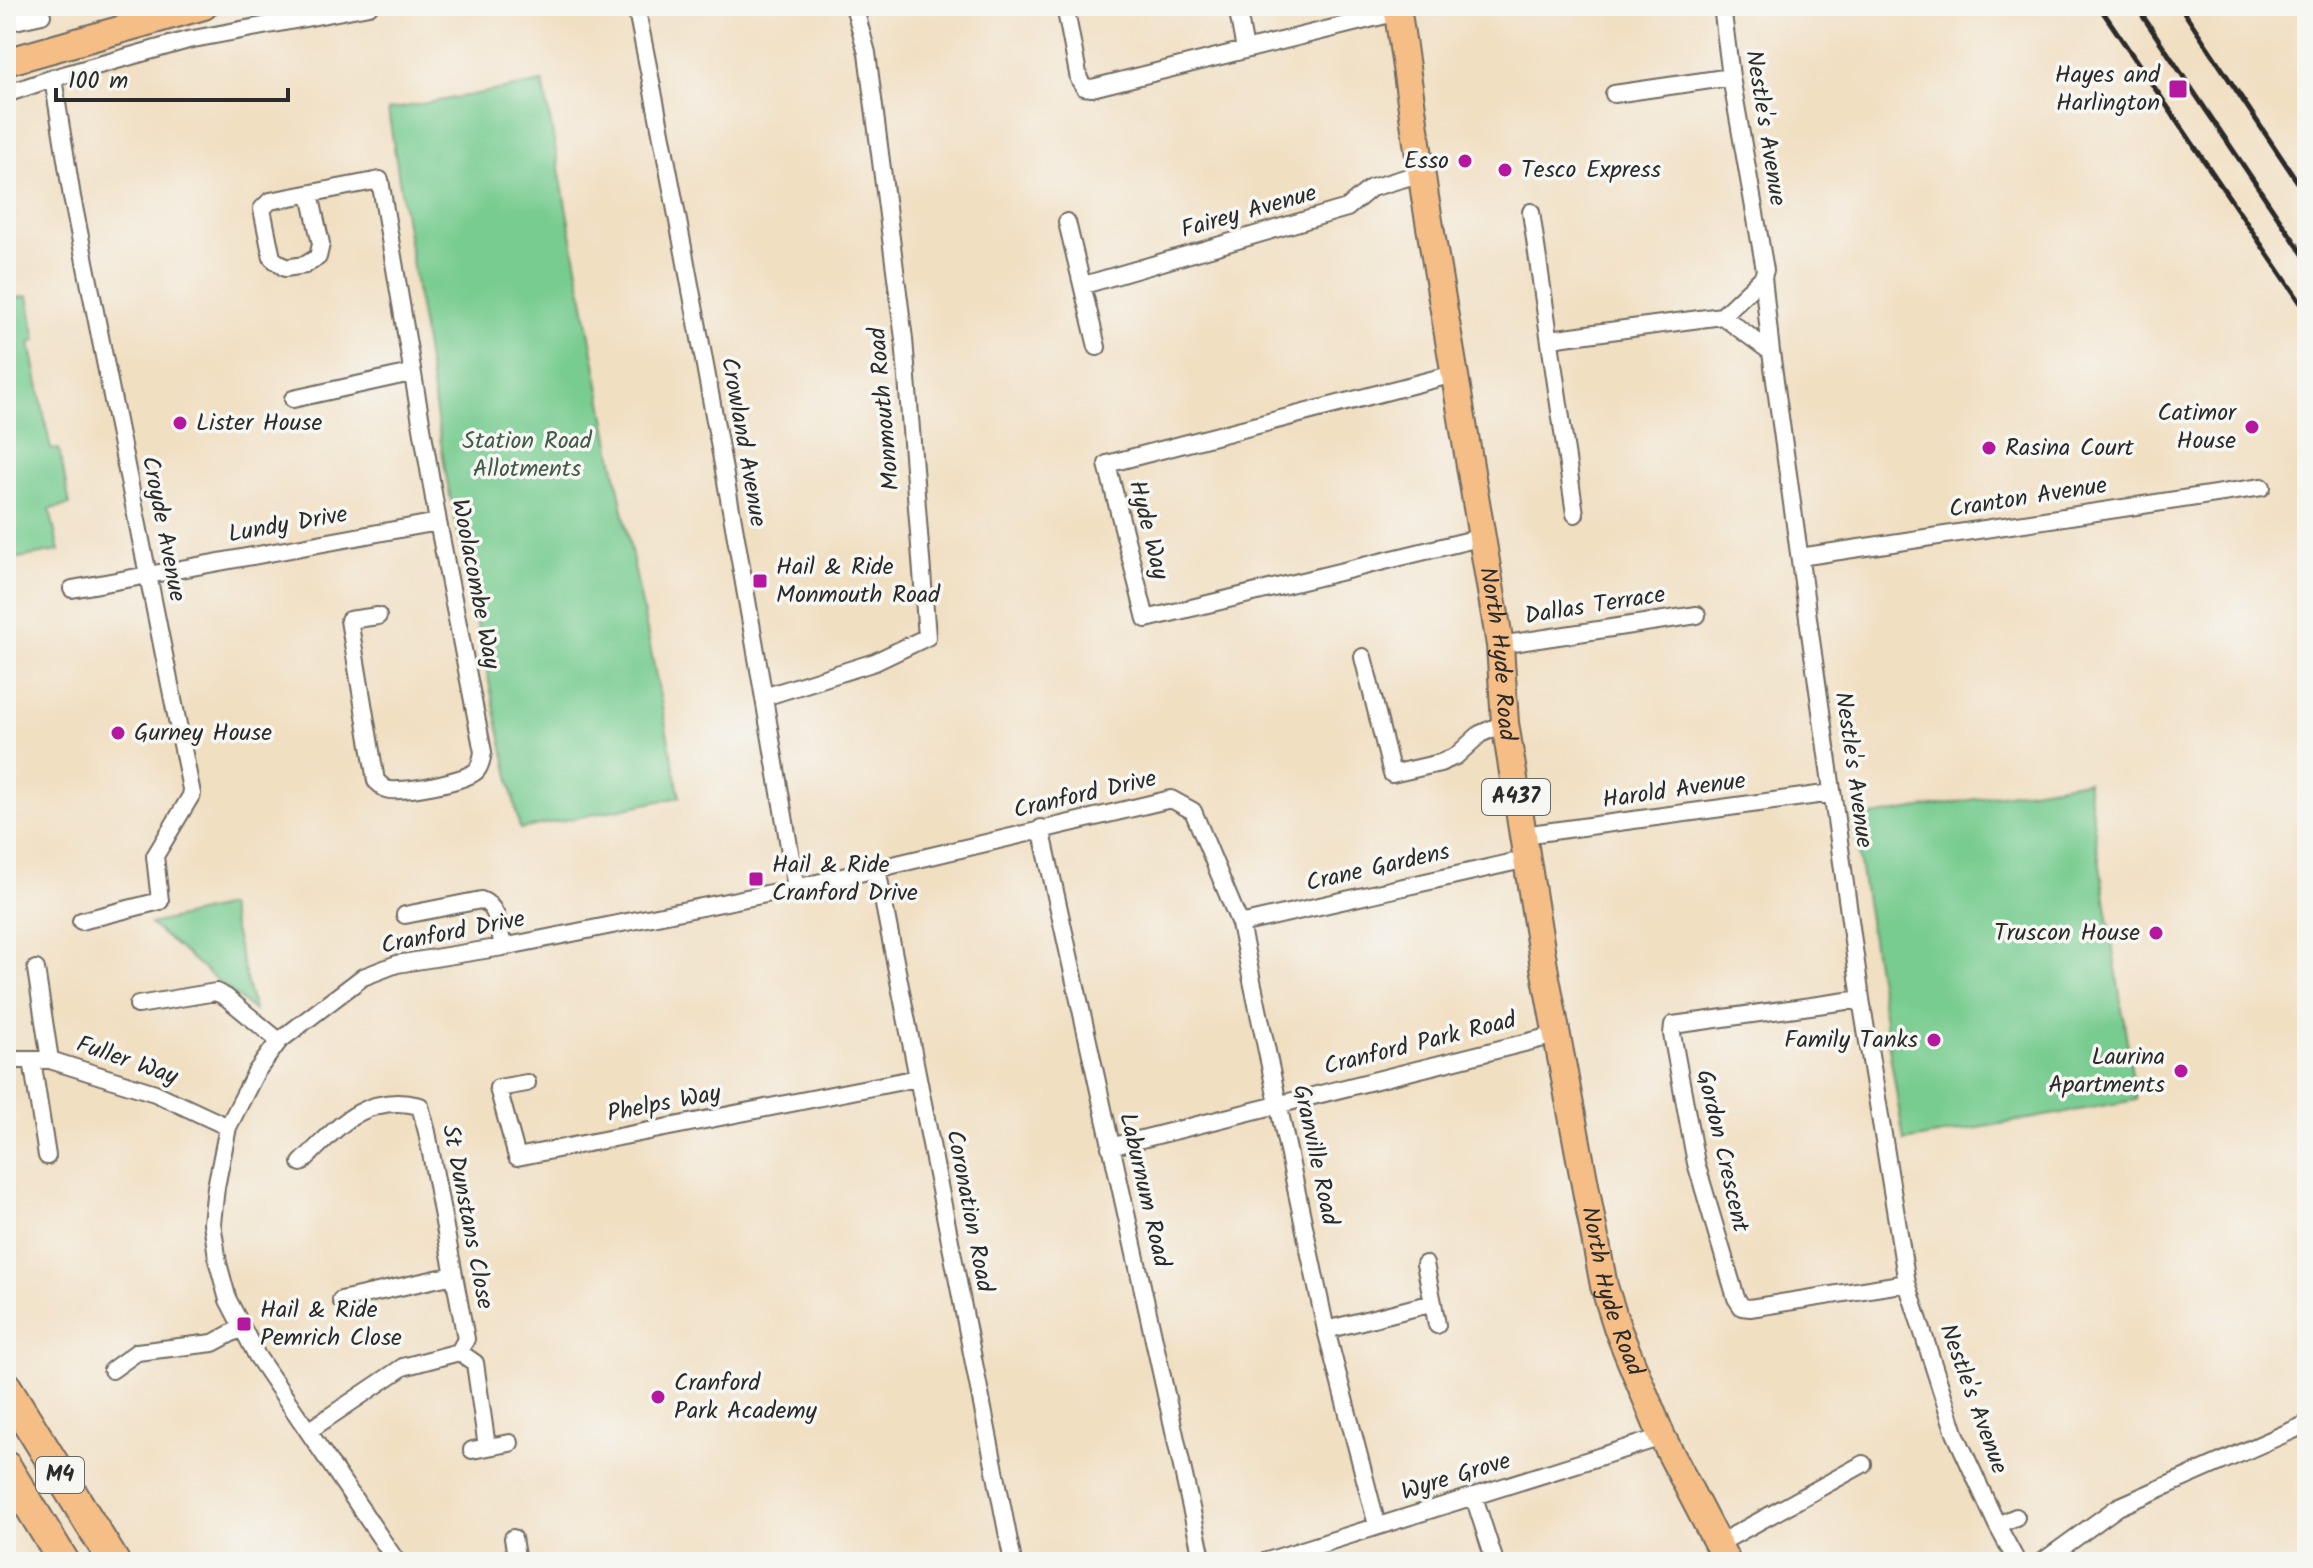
<svg xmlns="http://www.w3.org/2000/svg" width="2313" height="1568" font-family="Kalam,sans-serif">
  <style>
    .green { fill: #78cc90; stroke: #527c5e; stroke-width: 2 }
    .lines { fill: none; stroke-linecap: round; stroke-linejoin: round }
    .minor-casing { stroke: #706a60; stroke-width: 20 }
    .primary-casing { stroke: #706a60; stroke-width: 30 }
    .motorway-casing { stroke: #706a60; stroke-width: 34 }
    .minor { stroke: #fff; stroke-width: 16 }
    .primary { stroke: #f6be87; stroke-width: 26 }
    .motorway { stroke: #f6be87; stroke-width: 30 }
    .rail { stroke: #2b2b2b; stroke-width: 5 }
    .poi-dot { fill: #b5179e; stroke: #f6f6f2; stroke-width: 3 }
    .labels { text-anchor: middle; dominant-baseline: central; stroke-width: 7; stroke-linejoin: round; paint-order: stroke }
    .shield { fill: #f6f6f2; stroke: #686867; stroke-width: 2 }
    .shield-label { font-size: 22px; font-weight: bold; fill: #2b2b2b }
    .poi-label { font-size: 24px; fill: #2b2b2b; stroke: #f6f6f2; text-anchor: start }
    .street-label { font-size: 24px; fill: #2b2b2b; stroke: #f6f6f2 }
    .park-label { font-size: 24px; fill: #425b49; stroke: #f6f6f2 }
  </style>
  <rect width="100%" height="100%" fill="#f6f6f2"/>
  <filter id="ink" filterUnits="userSpaceOnUse"><feTurbulence type="fractalNoise" baseFrequency=".0125" numOctaves="2"/><feDisplacementMap in="SourceGraphic" scale="16" xChannelSelector="R" yChannelSelector="G"/><feConvolveMatrix kernelMatrix="1 2 1 2 8 2 1 2 1" color-interpolation-filters="sRGB"/></filter>
  <filter id="wash" filterUnits="userSpaceOnUse"><feTurbulence type="fractalNoise" baseFrequency=".006" numOctaves="4" result="noise"/><feDisplacementMap in="SourceGraphic" scale="32" xChannelSelector="R" yChannelSelector="G"/><feGaussianBlur stdDeviation="1.8" result="paint"/><feColorMatrix in="noise" values="0 0 0 0 0 0 0 0 0 0 0 0 0 0 0 0 0 1.4 0 .05"/><feComposite in="paint" operator="in"/></filter>
  <g filter="url(#wash)">
    <rect width="100%" height="100%" fill="#f1dfc2"/>
    <path class="green" d="M543,82L611,450L680,797L520,829L447,481L388,110Z
      M28,296L36,341L30,343L51,450L59,449L70,505L50,509L59,551L6,560V300Z
      M2087,781L2136,1100L1904,1141L1853,819Z
      M228,906L254,1011L150,924Z"/>
  </g>
  <g filter="url(#ink)">
    <g class="lines">
      <defs>
        <path id="minor" d="M636,6C695,299 747,593 796,888
          M1065,6L1079,79L1084,87L1092,88L1398,12
          M1237,6L1245,50
          M1722,6L1731,77L1765,270L1763,277L1771,352L1861,999L1907,1283L1955,1433L1997,1525L2017,1562
          M6,23L42,15
          M53,78L72,197L192,794L155,856L160,901L81,921
          M6,94L53,78L188,40L369,6
          M1614,94L1731,77
          M310,194L321,244L318,257L305,265L285,268L272,258L262,209L270,201L380,180L438,522L483,752C482,758 481,765 477,770C469,781 398,794 386,789C382,787 379,783 376,781L349,620L378,616
          M1531,212L1575,514
          M1067,222L1097,347
          M1084,285L1347,208L1371,188L1422,173
          M1722,316L1771,352
          M1550,339L1722,316L1763,277
          M1454,374L1107,464L1146,619L1483,537
          M293,399L411,373
          M1800,557L2262,487
          M72,589L438,522
          M1500,645L1697,615
          M1363,657L1392,774L1440,763L1456,756L1480,734L1505,723
          M764,697L875,662L927,637L904,339L867,53L854,6
          M1041,828L1203,1562
          M1523,835L1832,793
          M877,869L1013,1562
          M405,915L481,900C499,906 499,930 503,947
          M1240,924L1527,859
          M36,969L50,1060
          M1861,999L1673,1025L1672,1034L1696,1163L1736,1298L1742,1307L1750,1308L1907,1283
          M138,1005L216,992L226,997L279,1041
          M6,1060H50L155,1093L228,1127
          M32,1060L47,1156
          M527,1083L498,1088L517,1157L918,1078
          M1110,1147L1556,1035
          M301,1163C336,1129 364,1092 420,1106L427,1132L466,1339L459,1352L403,1367L308,1431
          M341,1300L454,1275
          M1433,1303L1437,1325
          M1326,1330L1433,1303L1425,1264
          M459,1352L475,1363L487,1447
          M112,1370L137,1352L213,1343L241,1328
          M472,1450L510,1443
          M1474,1497L1495,1562
          M1997,1525L2016,1517
          M513,1538L517,1562
          M1716,1545L1863,1464
          M397,1562L257,1356L228,1300L218,1263L212,1223L216,1187L228,1127L256,1072L279,1041L363,977L397,964L503,947L796,888L1171,799L1193,811L1240,924L1326,1330L1377,1525
          M1264,1562L1662,1437
          M2042,1562L2118,1507L2307,1424"/>
        <g id="primary">
          <path id="s1" d="M1397,6L1425,197L1500,645L1505,723L1523,835L1544,967L1604,1286L1618,1330L1662,1437L1727,1562"/>
          <path d="M6,62L204,6"/>
        </g>
        <path id="motorway" d="M6,1387L114,1562
          M6,1467L64,1562"/>
      </defs>
      <use href="#minor" class="minor-casing"/>
      <use href="#primary" class="primary-casing"/>
      <use href="#motorway" class="motorway-casing"/>
      <use href="#minor" class="minor"/>
      <use href="#primary" class="primary"/>
      <use href="#motorway" class="motorway"/>
      <path class="rail" d="M2099,6L2307,312
        M2136,6L2307,260
        M2180,6L2307,196"/>
    </g>
  </g>
  <g class="poi-dot">
    <rect x="2168" y="79" width="20" height="20" rx="4"/>
    <circle cx="1465" cy="161" r="8"/>
    <circle cx="1505" cy="170" r="8"/>
    <circle cx="180" cy="423" r="8"/>
    <circle cx="2252" cy="427" r="8"/>
    <circle cx="1989" cy="448" r="8"/>
    <rect x="752" y="573" width="16" height="16" rx="4"/>
    <circle cx="118" cy="733" r="8"/>
    <rect x="748" y="871" width="16" height="16" rx="4"/>
    <circle cx="2156" cy="933" r="8"/>
    <circle cx="1934" cy="1040" r="8"/>
    <circle cx="2181" cy="1071" r="8"/>
    <rect x="236" y="1316" width="16" height="16" rx="4"/>
    <circle cx="658" cy="1397" r="8"/>
  </g>
  <g class="labels">
    <g class="shield">
      <rect x="1482" y="779" width="68" height="36" rx="6"/>
      <rect x="36" y="1457" width="48" height="36" rx="6"/>
    </g>
    <g class="shield-label">
      <text x="1516" y="797">A437</text>
      <text x="60" y="1475">M4</text>
    </g>
    <g class="poi-label">
      <text x="2160" y="75" text-anchor="end">Hayes and<tspan x="2160" dy="28">Harlington</tspan></text>
      <text x="1449" y="161" text-anchor="end">Esso</text>
      <text x="1521" y="170">Tesco Express</text>
      <text x="2236" y="413" text-anchor="end">Catimor<tspan x="2236" dy="28">House</tspan></text>
      <text x="196" y="423">Lister House</text>
      <text x="2005" y="448">Rasina Court</text>
      <text x="776" y="567">Hail &amp; Ride<tspan x="776" dy="28">Monmouth Road</tspan></text>
      <text x="134" y="733">Gurney House</text>
      <text x="772" y="865">Hail &amp; Ride<tspan x="772" dy="28">Cranford Drive</tspan></text>
      <text x="2140" y="933" text-anchor="end">Truscon House</text>
      <text x="1918" y="1040" text-anchor="end">Family Tanks</text>
      <text x="2165" y="1057" text-anchor="end">Laurina<tspan x="2165" dy="28">Apartments</tspan></text>
      <text x="260" y="1310">Hail &amp; Ride<tspan x="260" dy="28">Pemrich Close</tspan></text>
      <text x="674" y="1383">Cranford<tspan x="674" dy="28">Park Academy</tspan></text>
    </g>
    <g class="street-label">
      <text transform="translate(1765 128) rotate(81)">Nestle's Avenue</text>
      <text transform="translate(1249 212) rotate(-16)">Fairey Avenue</text>
      <text transform="translate(885 409) rotate(-95)">Monmouth Road</text>
      <text transform="translate(743 442) rotate(80)">Crowland Avenue</text>
      <text transform="translate(2028 498) rotate(-9)">Cranton Avenue</text>
      <text transform="translate(288 525) rotate(-10)">Lundy Drive</text>
      <text transform="translate(163 529) rotate(79)">Croyde Avenue</text>
      <text transform="translate(1148 530) rotate(76)">Hyde Way</text>
      <text transform="translate(475 584) rotate(79)">Woolacombe Way</text>
      <text transform="translate(1595 606) rotate(-9)">Dallas Terrace</text>
      <text stroke="none"><textPath href="#s1" startOffset="656">North Hyde Road</textPath></text>
      <text transform="translate(1853 770) rotate(82)">Nestle's Avenue</text>
      <text transform="translate(1674 791) rotate(-8)">Harold Avenue</text>
      <text transform="translate(1085 795) rotate(-13)">Cranford Drive</text>
      <text transform="translate(1378 868) rotate(-13)">Crane Gardens</text>
      <text transform="translate(453 933) rotate(-11)">Cranford Drive</text>
      <text transform="translate(1420 1044) rotate(-14)">Cranford Park Road</text>
      <text transform="translate(127 1061) rotate(19)">Fuller Way</text>
      <text transform="translate(664 1104) rotate(-11)">Phelps Way</text>
      <text transform="translate(1722 1151) rotate(77)">Gordon Crescent</text>
      <text transform="translate(1315 1155) rotate(78)">Granville Road</text>
      <text transform="translate(1144 1190) rotate(77)">Laburnum Road</text>
      <text transform="translate(969 1211) rotate(79)">Coronation Road</text>
      <text transform="translate(467 1217) rotate(79)">St Dunstans Close</text>
      <text stroke="none"><textPath href="#s1" startOffset="1304">North Hyde Road</textPath></text>
      <text transform="translate(1973 1399) rotate(70)">Nestle's Avenue</text>
      <text transform="translate(1456 1477) rotate(-17)">Wyre Grove</text>
    </g>
    <g class="park-label">
      <text x="527" y="441">Station Road<tspan x="527" dy="28">Allotments</tspan></text>
    </g>
  </g>
  <rect width="2313" height="1568" fill="none" stroke="#f6f6f2" stroke-width="32"/>
  <path d="M56 88v12h232v-12" fill="none" stroke="#2b2b2b" stroke-width="4"/>
  <text x="68" y="88" font-size="24" fill="#2b2b2b" stroke="#f6f6f2" stroke-width="6" paint-order="stroke">100 m</text>
</svg>
